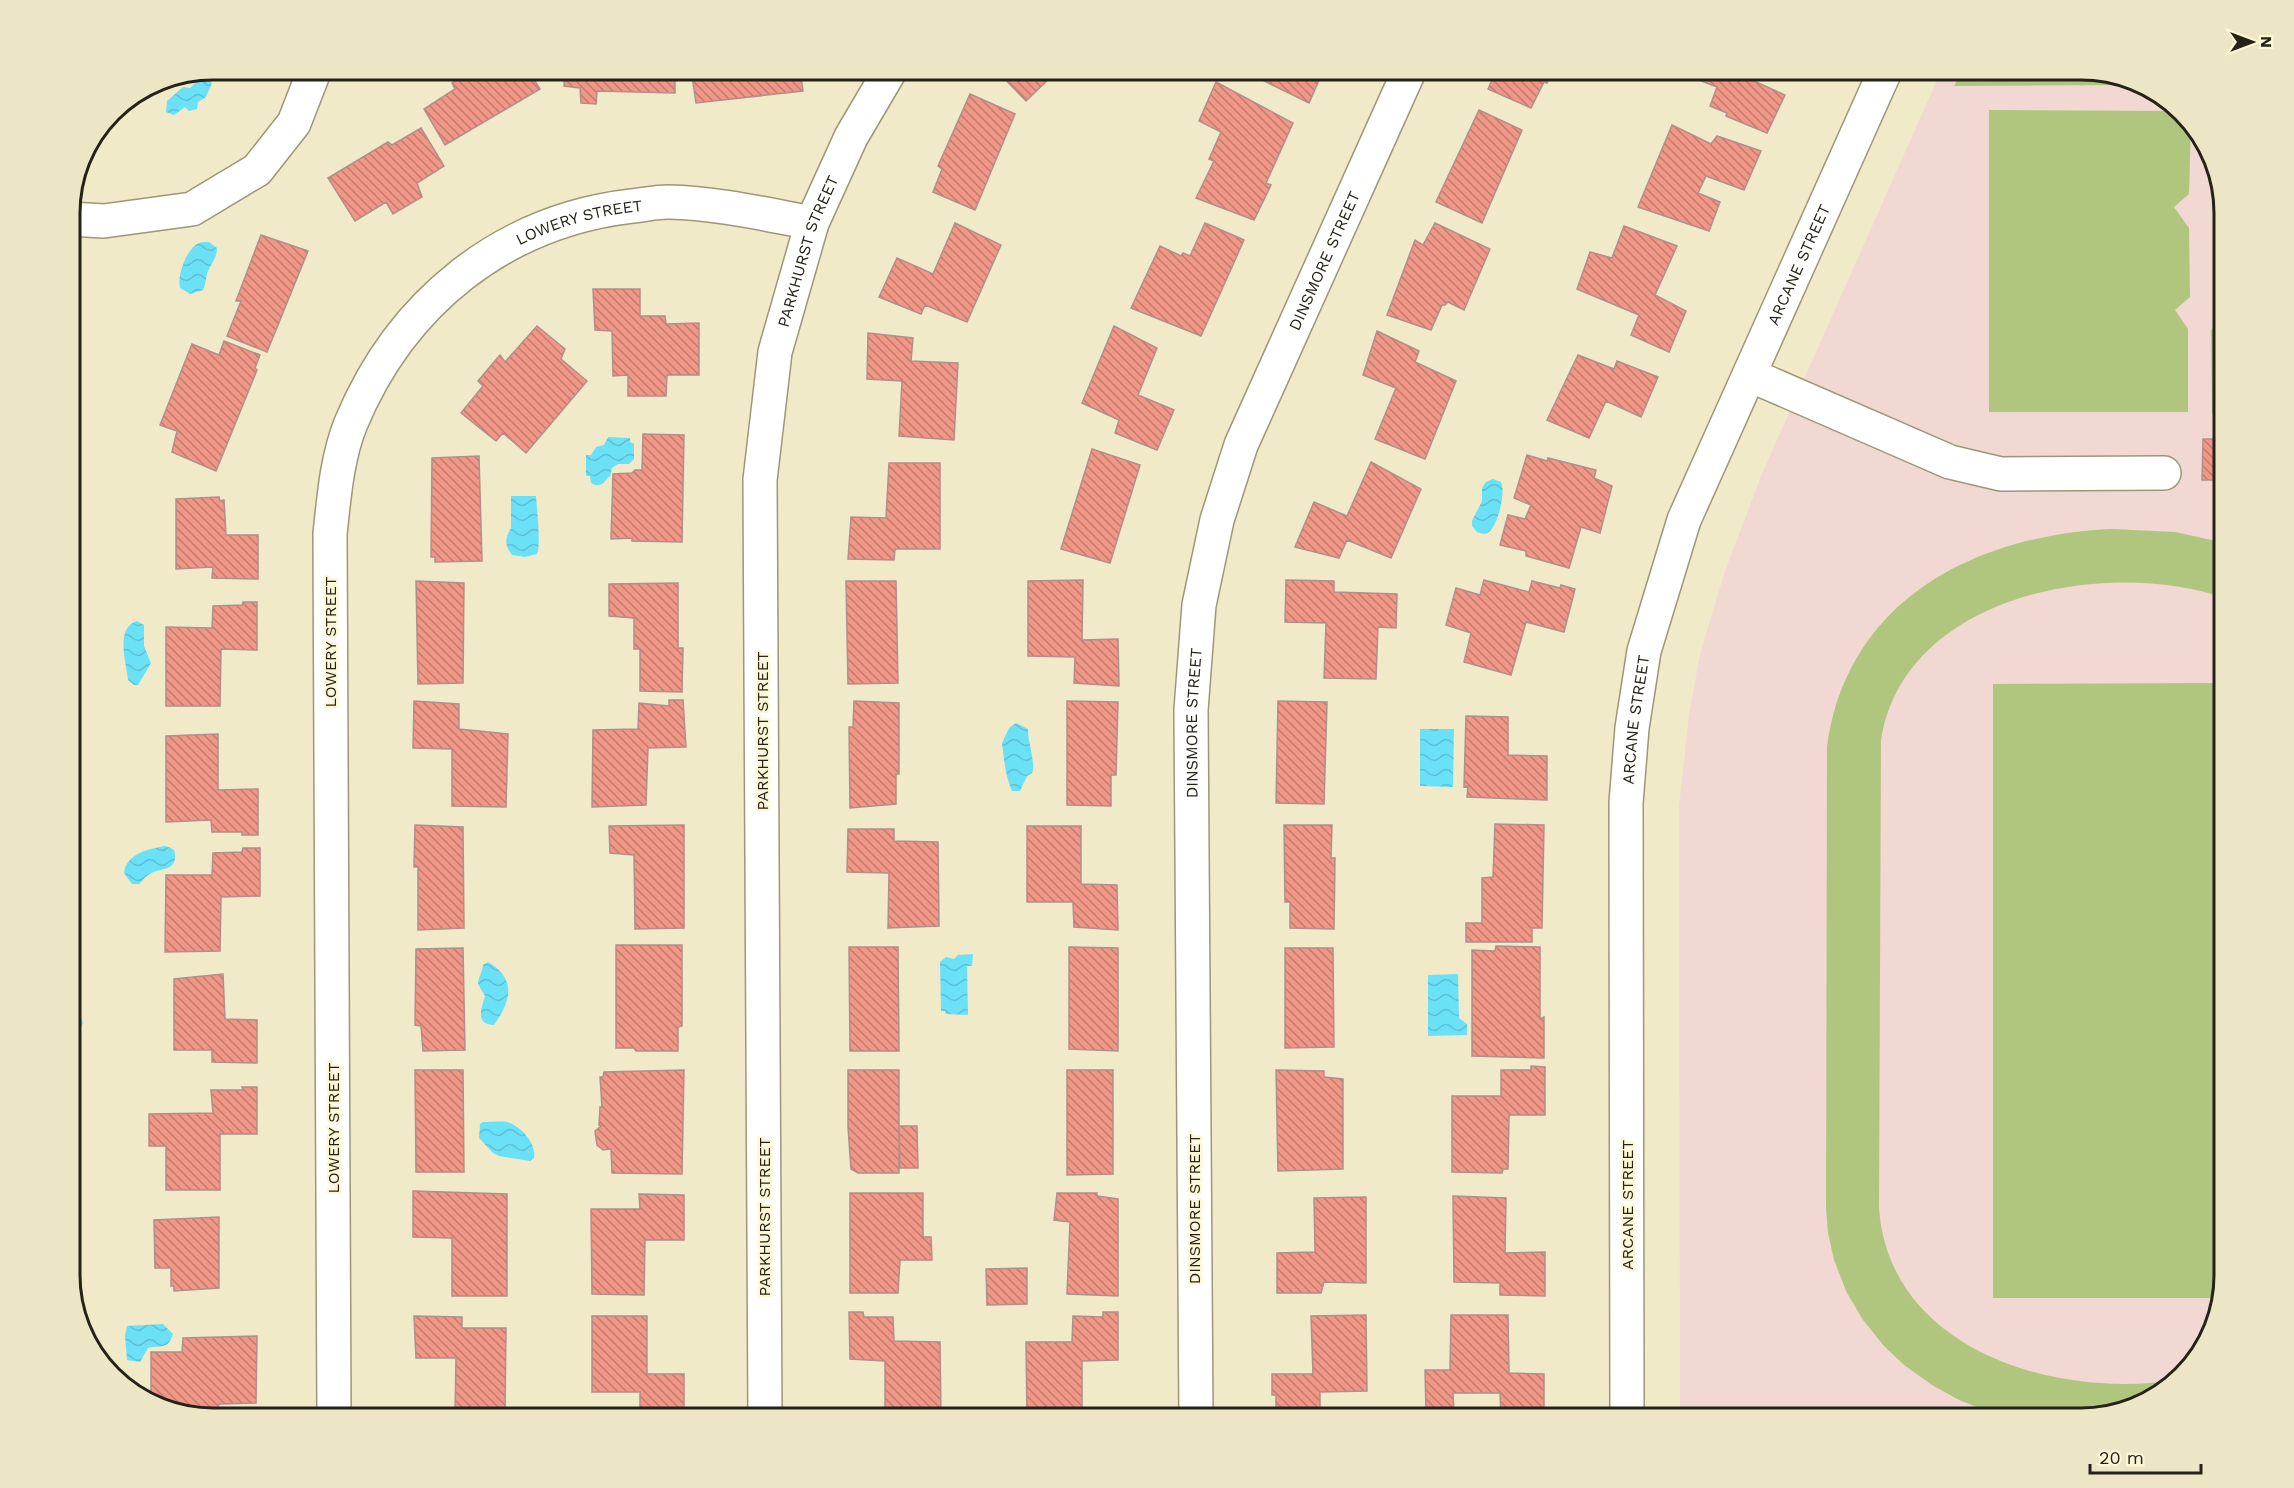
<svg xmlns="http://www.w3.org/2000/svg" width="2294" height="1488" font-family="'Work Sans',sans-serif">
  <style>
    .education { fill: #f2d8d2 }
    .green { fill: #b0c67f }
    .water { fill: url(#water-waves) }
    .building { fill: url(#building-back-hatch); stroke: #b28f89; stroke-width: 1.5 }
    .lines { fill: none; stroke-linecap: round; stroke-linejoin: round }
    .minor-casing { stroke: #9c9778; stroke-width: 36 }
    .minor { stroke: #fff; stroke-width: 33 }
    .labels { text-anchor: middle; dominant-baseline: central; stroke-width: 5; stroke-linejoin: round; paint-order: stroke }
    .street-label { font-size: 16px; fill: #252317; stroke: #fdf7d6 }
    .rim { fill: none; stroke: #252317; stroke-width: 3 }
  </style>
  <defs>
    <pattern id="water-waves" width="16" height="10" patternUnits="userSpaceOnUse" patternTransform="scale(1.5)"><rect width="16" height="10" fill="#6be1f8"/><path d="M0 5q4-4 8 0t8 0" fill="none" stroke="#5dc1d4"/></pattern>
    <pattern id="building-back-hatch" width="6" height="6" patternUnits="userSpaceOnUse" patternTransform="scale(1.5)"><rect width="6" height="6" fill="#f09788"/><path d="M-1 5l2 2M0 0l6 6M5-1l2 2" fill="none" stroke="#c27b6e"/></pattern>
  </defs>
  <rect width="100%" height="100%" fill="#f0eac9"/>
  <path class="education" d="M1942,69H2082L2161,93L2206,141L2225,212V1276L2201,1355L2153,1400L2082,1419H1680L1679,807L1689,715L1700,654L1725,571L1761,476Z"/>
  <path class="green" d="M1963,69H2082L2136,85L1954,86Z
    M1989,110L2178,111L2191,125L2189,194L2174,207L2189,228L2190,297L2175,310L2188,329V412H1989Z
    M2213,212H2225V309L2213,289Z
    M2225,311V414H2212L2211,330Z
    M2112,529L2175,532L2225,543V598C2107,557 1903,594 1881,741L1879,1208C1889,1350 2055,1399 2175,1380L2153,1400L2082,1419H2007L1959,1400L1932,1385L1904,1365L1884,1346L1863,1320L1847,1293L1834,1260L1828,1233L1826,1208L1827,747C1847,599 1976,535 2112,529Z
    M2225,683V1276L2218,1298H1993V684Z"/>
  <path class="water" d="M197,81H210L212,83L206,97L198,102L197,109L189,111L185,107L174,115L166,112L167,101L183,87L190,88Z
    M209,242L217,248C217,258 212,262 208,271C206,277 206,283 203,290L190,294L180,288C177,276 186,249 199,243C201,242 207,242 209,242Z
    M608,437L630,438V442L634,444V459L629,464H618L612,468L610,477H608C604,484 599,488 591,483L590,476H586V455H591L596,447L604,445Z
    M1493,479L1501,482C1506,493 1498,522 1491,530C1487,535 1482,534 1477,532L1472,526V521L1482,501V488L1486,482Z
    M511,496H536C537,509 541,546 537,554L525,557L512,555C504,544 505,538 511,528Z
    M137,621L144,625V646L151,663L138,685H134L128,680C127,665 114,628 137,621Z
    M1016,723L1028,729C1028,743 1036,764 1032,773L1027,776L1020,791H1012C1005,776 1004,758 1002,743L1009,728Z
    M1420,729H1454L1453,787L1420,786Z
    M165,846C171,848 175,848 175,855C177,871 159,868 150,874C145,876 143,881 139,884H132L124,873C126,854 148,849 165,846Z
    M973,954L972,966H967L968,1015L946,1014L945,1011H941L940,962L946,957L954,959L958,955Z
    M488,962C517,979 511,1001 494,1025C475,1024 481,1010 485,996C483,992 479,987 478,983C478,980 483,969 483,965Z
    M1458,974L1459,1018L1467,1024V1035L1428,1036V975Z
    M69,1011C78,1012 81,1015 83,1023L79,1031L80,1047L77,1051H69Z
    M483,1122C488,1122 504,1121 507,1122C521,1126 537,1144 534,1158L530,1161L499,1156L493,1153L479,1138L480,1124Z
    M163,1324L173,1334C168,1350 161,1345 148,1348L140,1362L127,1360L125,1336L127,1326Z"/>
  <path class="building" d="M475,69L528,70L540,89L445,145L424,109L455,89L452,83Z
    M565,69H675V93L597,91L596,104L581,103L580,88L564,86Z
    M691,69H800L803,91L696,103Z
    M995,69H1059L1026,101Z
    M1269,69H1324L1309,103L1264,81Z
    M1497,69H1552L1547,83L1544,82L1531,108L1488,89Z
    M1698,69H1757L1752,80L1785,95L1767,133L1726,116L1727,113L1710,106L1717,87L1694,78Z
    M1216,82L1293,123L1266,183L1271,185L1254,220L1196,198L1214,161L1209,159L1221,132L1199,121Z
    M970,94L1015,114L975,210L933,192L942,169L938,166Z
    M1479,110L1522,130L1482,223L1436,202Z
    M1672,125L1711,144L1717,136L1761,151L1744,190L1706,176L1698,193L1720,202L1709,231L1638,207Z
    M421,128L444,166L417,183L422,197L393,214L386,202L355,221L328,178L388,142L392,145Z
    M955,223L1001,245L967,322L925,305L921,314L879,297L897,258L933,274Z
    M1205,223L1244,240L1201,336L1131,308L1160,246L1181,256L1183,253L1190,256Z
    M1435,223L1490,249L1464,310L1448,302L1445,305H1442L1431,330L1387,315L1415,240L1423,245Z
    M1624,226L1677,246L1655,295L1686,311L1669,352L1631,335L1639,315L1577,289L1590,252L1612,258Z
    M261,235L308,251L267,352L227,336L241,301H236Z
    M593,289H640V316H665L666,324L699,323V375H667L666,396H628V375L613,376L612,331L595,330Z
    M537,326L565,349L561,359L587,381L526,453L503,433L496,441L461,413L483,386L478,381L500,355L505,362Z
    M1114,326L1157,348L1138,395L1174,410L1157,450L1115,433L1119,420L1082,403Z
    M1377,331L1419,351L1415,362L1456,381L1425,459L1375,439L1396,388L1363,375Z
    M868,333L913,338L911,361L958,363L954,440L899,436L902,381L867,379Z
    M224,341L260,355L255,368L257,370L216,471L172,452L177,431L160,425L192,344L219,355Z
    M1578,355L1614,369L1617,361L1658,377L1641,417L1606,401L1589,438L1547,420Z
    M643,434L684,435L682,542L632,541V538L611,539L613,474L632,473L635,470H642Z
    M2203,439H2225V480H2202Z
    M1092,449L1140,465L1110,563L1061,549Z
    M1527,455L1547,461L1548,458L1596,470L1594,478L1612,486L1600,533L1581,527L1569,568L1526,556V551L1500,545L1508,515L1525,519L1531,505L1514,498Z
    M479,456L482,561L435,562V557H431L432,458Z
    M1371,462L1421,489L1391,558L1347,540L1339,558L1295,547L1314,502L1347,516Z
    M889,463H940V549H895L894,560L848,559L851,517L886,518Z
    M219,497L220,501L224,500L226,535H258V579L212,578L213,567L176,569V499Z
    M1083,580L1082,640L1118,639L1119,686L1074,683L1075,657L1028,656V581Z
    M1286,580L1334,581V592L1397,594L1396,628L1378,627L1376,679L1324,678L1326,623L1285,622Z
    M1484,580L1529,592L1532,581L1560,588L1561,585L1575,589L1564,632L1526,622L1511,675L1464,662L1471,633L1446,625L1456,588L1480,595Z
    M416,581L464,583L463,683L418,684Z
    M846,581H896L898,683L848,684Z
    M678,583V648H683L682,692L640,691V649H634V618L609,616V584Z
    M243,602H257V650L221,649L220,706H166V627L212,628L213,606L242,605Z
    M669,700H683L686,747L648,748L646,805L592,807L593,730L638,729L639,703L669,706Z
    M414,701L459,704V729L508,734L506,807L452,806V749L413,748Z
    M854,701L899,703V774H896V804L850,808L849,727H853Z
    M1067,701L1118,702L1116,775H1111V806L1067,805Z
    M1278,701L1327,702L1324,804L1276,803Z
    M1466,716L1508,717V755L1547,756V800L1467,797L1468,786L1464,787Z
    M218,734V790L258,789V835H242V832H212L211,820L166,822V736Z
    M1495,824L1544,825L1542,928H1532V942H1466V923H1482V878L1493,877Z
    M415,825L463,827L464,928L418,930V867H414Z
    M684,825V928L635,929L634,855L610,853L609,826Z
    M1284,825H1332L1331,858H1335L1334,929L1290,928V902H1285Z
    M1027,826H1081V884L1117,885L1118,930L1074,927L1073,902H1027Z
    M848,829H894V841L938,842L939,926L888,928L889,873L847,872Z
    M243,848H260V896L221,897L220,951L165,952L166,875H212L213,853L242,852Z
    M616,945H682V1026L678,1027V1051H636L634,1048H616Z
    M1496,946L1540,947V1019L1544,1017V1058L1472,1056V950L1495,951Z
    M849,947H898L899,1051H850Z
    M1069,947L1118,948V1051L1069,1049Z
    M463,948L465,1050L423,1051L421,1026L415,1025L416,949Z
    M1285,948H1333L1334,1047L1285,1048Z
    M223,974L225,1019L257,1020V1063L212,1062V1050H174V979Z
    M1531,1066L1545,1067V1115H1509L1508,1169H1503L1502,1173L1452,1172V1096H1501V1070H1531Z
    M415,1070H463L464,1172H416Z
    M684,1070L682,1174L612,1173L611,1149L603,1150L597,1145L595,1131L601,1126L599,1125L600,1107H602L600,1077H603L604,1072Z
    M848,1070H899V1173H858L851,1169L848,1127Z
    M1067,1070H1113V1174L1067,1175Z
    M1276,1070L1324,1071V1077L1343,1079V1169L1278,1171Z
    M242,1087H257V1134H220V1190H166V1146H149V1114L213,1113L211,1090H243Z
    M899,1126H917L918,1168H900Z
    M413,1191L507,1194V1296H452V1238L413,1237Z
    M850,1193H923V1237H931L932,1260H900L898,1293H850Z
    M1057,1193H1097V1196L1118,1199V1296L1067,1294L1070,1222L1054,1220Z
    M639,1194L684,1195V1240H645L644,1295L592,1294L591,1209H640Z
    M1453,1196L1506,1198L1505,1253L1545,1252V1296L1500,1295V1283L1454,1282Z
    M1366,1197V1283L1324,1282L1321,1293H1277V1253L1315,1252L1314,1198Z
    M219,1217V1288L174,1291V1286H171V1268H155L154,1220Z
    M1027,1268V1304L987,1305L986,1269Z
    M849,1312H863L864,1317H893L894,1341L940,1342L941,1418H885V1361L850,1359Z
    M1103,1312H1118V1360L1082,1361V1418L1027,1419L1026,1342H1072L1073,1316L1103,1317Z
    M1366,1315L1367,1391L1320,1392V1417L1276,1419V1395H1272V1374H1313L1311,1316Z
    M1451,1315H1508L1509,1373L1544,1374V1417L1501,1416L1500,1393H1453L1454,1412H1426L1425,1370H1450Z
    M414,1316L462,1317V1328H506L505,1414L455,1413L456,1358H416Z
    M592,1316H647V1374H684V1419L640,1417V1392H592Z
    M257,1336L256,1403L219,1404L218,1410L185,1411L184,1404H163L151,1400V1352H182L183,1338Z"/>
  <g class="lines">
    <defs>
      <g id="minor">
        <path d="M69,219L104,221L192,209L257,170L294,123L315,69"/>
        <path d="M1750,375L1950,462L2001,474L2164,473"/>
        <path id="s1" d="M334,1419L330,534C334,497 337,457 351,423C401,303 502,221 632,206C644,205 656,202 668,202C717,203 764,214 812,223"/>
        <path id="s2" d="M765,1419L760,480L775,352L812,223L851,137L891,69"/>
        <path id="s3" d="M1196,1419L1191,710L1199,605L1217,520L1241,445L1410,69"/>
        <path id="s4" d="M1627,1419L1626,803L1632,728L1644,651L1684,520L1886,69"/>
      </g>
    </defs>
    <use href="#minor" class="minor-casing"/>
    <use href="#minor" class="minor"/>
  </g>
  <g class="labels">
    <g class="street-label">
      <text stroke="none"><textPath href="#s1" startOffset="1316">LOWERY STREET</textPath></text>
      <text stroke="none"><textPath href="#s2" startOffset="1174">PARKHURST STREET</textPath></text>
      <text stroke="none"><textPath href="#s3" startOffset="1182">DINSMORE STREET</textPath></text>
      <text stroke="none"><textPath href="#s4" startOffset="1186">ARCANE STREET</textPath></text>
      <text transform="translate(330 642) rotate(-90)">LOWERY STREET</text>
      <text stroke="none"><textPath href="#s4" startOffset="700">ARCANE STREET</textPath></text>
      <text stroke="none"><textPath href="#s3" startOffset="696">DINSMORE STREET</textPath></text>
      <text transform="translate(762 731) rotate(-90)">PARKHURST STREET</text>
      <text transform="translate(333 1128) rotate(-90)">LOWERY STREET</text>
      <text transform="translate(1627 1205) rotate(-90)">ARCANE STREET</text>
      <text transform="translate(1194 1209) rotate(-90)">DINSMORE STREET</text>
      <text transform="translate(764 1217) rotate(-90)">PARKHURST STREET</text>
    </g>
  </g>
  <path d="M0 0H2294V1488H0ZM213 80H2081A133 133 0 0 1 2214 213V1275A133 133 0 0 1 2081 1408H213A133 133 0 0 1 80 1275V213A133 133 0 0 1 213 80Z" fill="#ece6c7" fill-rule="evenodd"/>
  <path class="rim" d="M213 80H2081A133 133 0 0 1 2214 213V1275A133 133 0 0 1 2081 1408H213A133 133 0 0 1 80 1275V213A133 133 0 0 1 213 80Z"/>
  <g transform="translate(2252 42) rotate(90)" stroke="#fdf7d6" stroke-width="4.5" paint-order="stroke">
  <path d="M0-4.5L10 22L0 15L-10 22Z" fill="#252317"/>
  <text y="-9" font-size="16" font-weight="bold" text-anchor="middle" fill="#252317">N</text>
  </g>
  <path d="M2090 1464v9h111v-9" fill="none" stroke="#252317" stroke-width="3"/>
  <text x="2099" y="1464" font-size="18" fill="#252317" stroke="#fdf7d6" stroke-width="4.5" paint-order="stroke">20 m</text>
</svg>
